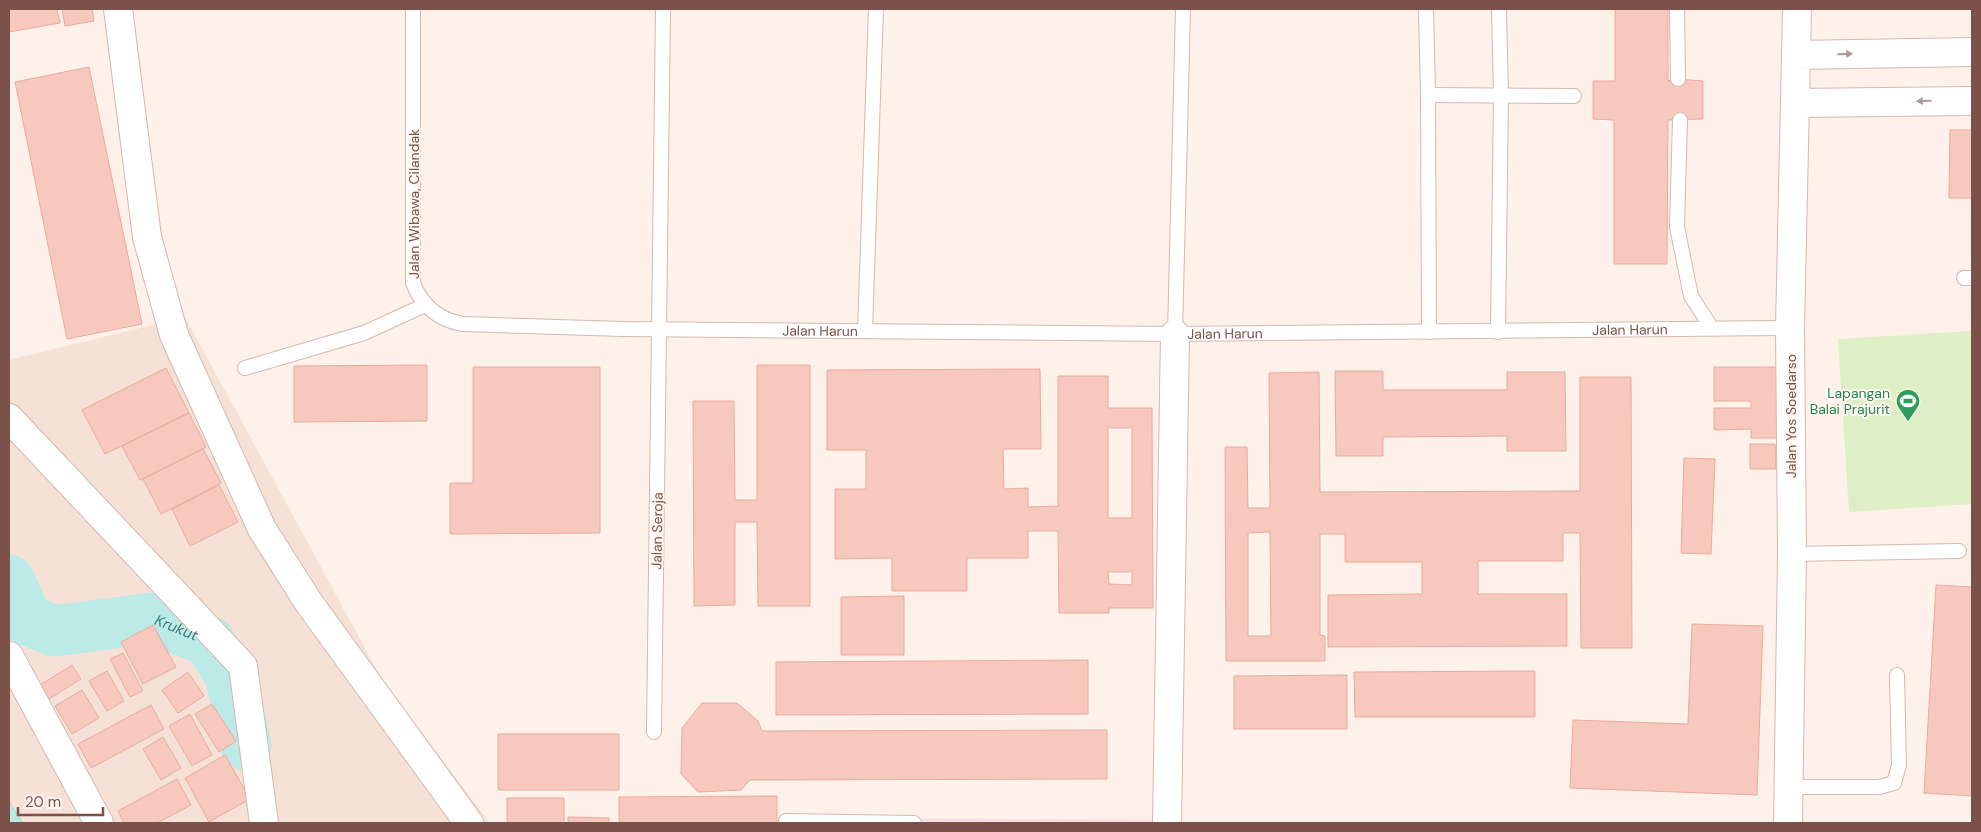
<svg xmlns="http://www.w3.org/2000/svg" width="1981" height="832" font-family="'DM Sans',sans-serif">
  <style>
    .residential { fill: #f6e1d7 }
    .medical { fill: #fddbe7 }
    .green { fill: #deeec5 }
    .water { fill: #bbeae7; stroke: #a0ddd9 }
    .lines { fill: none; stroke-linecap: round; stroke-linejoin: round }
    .river { stroke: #bbeae7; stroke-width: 51 }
    .building { fill: #f6c8be; stroke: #eaaa9d; fill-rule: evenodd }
    .service-casing { stroke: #d4b8b0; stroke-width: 16 }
    .minor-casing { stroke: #d4b8b0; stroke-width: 30 }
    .service { stroke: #fff; stroke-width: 14 }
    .minor { stroke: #fff; stroke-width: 28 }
    .oneway { fill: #b09792 }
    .labels { text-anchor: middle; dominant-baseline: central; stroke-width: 4; stroke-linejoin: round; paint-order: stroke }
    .street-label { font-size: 14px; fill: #7c5149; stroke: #fff7f1 }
    .leisure-label { font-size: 14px; fill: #27864d; stroke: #fff7f1; text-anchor: end }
    .water-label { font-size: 15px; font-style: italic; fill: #387a76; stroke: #fff7f1 }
  </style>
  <rect width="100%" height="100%" fill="#fef1e9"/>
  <path class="residential" d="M185,317L384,683L490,823H9V360Z"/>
  <path class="medical" d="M852,818L1155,820V823H852Z"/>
  <path class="green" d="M1972,331V504L1849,512L1838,339Z"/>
  <path class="water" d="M9,802L23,823H9Z"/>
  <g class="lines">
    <path class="river" id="s1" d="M9,580L27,620L55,631L152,618L209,641L230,675L246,745"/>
  </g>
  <path class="building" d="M9,9H57L60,23L9,32Z
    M62,9H92L94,21L65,26Z
    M1615,9H1668V81L1678,79L1703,81V119L1668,120L1667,264H1614V120L1593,119V81H1615Z
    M89,67L142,324L67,339L15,82Z
    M1950,130H1972V198H1949Z
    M427,365V421L294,422V366Z
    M757,365H810V606H758L757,522H735V605L694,606L693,401H734L735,500H757Z
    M473,367H600V533L450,534V483H473Z
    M1714,367H1778V438H1751V429L1714,430V408H1751V401H1714Z
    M166,368L189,413L105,454L82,410Z
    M1040,369L1041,449H1003L1004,489L1028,488V507L1058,506V376H1108V408H1152L1153,608H1109V613H1059L1058,531H1028V558H967V591H892V558L835,559V489H866V450H827V370ZM1108,428H1132V518H1108ZM1108,572H1132V585L1109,584Z
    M1335,371H1383V390H1507V372H1565L1566,451H1507V436L1383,437V456H1336Z
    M1319,372L1320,492L1580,491V377H1631L1632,648H1581L1580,533H1563V561H1478V594H1567V646L1328,647V595L1422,594V562H1345V534H1320V635L1325,636V661H1226L1225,447H1247L1248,508H1270L1269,373ZM1270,532L1271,636H1248V533Z
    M189,413L206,447L140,480L122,446Z
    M1750,444H1775L1776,469H1750Z
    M203,449L221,483L161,514L143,479Z
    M1684,458L1715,459L1711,554L1681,553Z
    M219,485L238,522L190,546L172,509Z
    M1936,585L1972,587V796L1924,793Z
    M904,596V655H841V597Z
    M1692,624L1763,626L1757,795L1570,788L1573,720L1688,724Z
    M153,625L176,667L143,684L121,642Z
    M123,653L143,691L130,697L110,659Z
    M1088,660V714L776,715V662Z
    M72,665L81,679L44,702L35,688Z
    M107,671L124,701L107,711L89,681Z
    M1535,671V717H1355L1354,672Z
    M188,672L204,696L178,713L162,690Z
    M1347,675V729H1234V676Z
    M82,690L99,718L72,734L55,706Z
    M702,703H737L758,721L762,731L1107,730V779L750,780L741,790L698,792L681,774L682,728Z
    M212,704L236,741L219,752L195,714Z
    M151,705L164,729L91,768L78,744Z
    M190,714L212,755L192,766L169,726Z
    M498,734H619V790H498Z
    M163,737L181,768L161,780L143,749Z
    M225,755L250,799L209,822L185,778Z
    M177,779L191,805L157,823H124L118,811Z
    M777,796V823H619V797Z
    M507,798H564V823H507Z
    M568,817L609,818V823H568Z"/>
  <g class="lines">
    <defs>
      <g id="service">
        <path id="s2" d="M413,9V283C422,306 439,320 463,324L623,329L1175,334L1790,328"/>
        <path d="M1426,9L1428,95L1429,332"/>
        <path d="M1677,9L1678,79"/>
        <path d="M1428,95L1574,96"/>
        <path d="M1680,120L1677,227L1691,296L1711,327"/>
        <path d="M1964,278H1972"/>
        <path d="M865,331L876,9"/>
        <path d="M1498,332L1501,96L1499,9"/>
        <path d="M1175,334L1183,9"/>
        <path d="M245,368L364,333L425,305"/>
        <path d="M1792,554L1959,551"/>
        <path d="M654,732L663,9"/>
        <path d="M1788,787H1879L1894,783L1899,765L1897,675"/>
        <path d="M786,821L914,823"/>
      </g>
      <path id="minor" d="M118,9L147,237L174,335L262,529L309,603L469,823
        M1796,55L1972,52
        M1796,103L1972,101
        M9,418L243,666L264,823
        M9,656L99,823
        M1167,823L1175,334
        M1788,823L1792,554L1790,328L1797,9"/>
    </defs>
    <use href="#service" class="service-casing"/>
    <use href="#minor" class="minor-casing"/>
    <use href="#service" class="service"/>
    <use href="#minor" class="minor"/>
  </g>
  <defs><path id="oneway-solid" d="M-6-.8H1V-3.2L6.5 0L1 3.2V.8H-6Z" transform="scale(1.25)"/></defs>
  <g class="oneway">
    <use href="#oneway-solid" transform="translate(1845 54) rotate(-1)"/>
    <use href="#oneway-solid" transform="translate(1924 101) rotate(179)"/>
  </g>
  <defs>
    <symbol id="stadium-pin" viewBox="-11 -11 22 30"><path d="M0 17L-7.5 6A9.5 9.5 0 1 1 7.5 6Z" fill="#2e9e5b" stroke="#fff7f1"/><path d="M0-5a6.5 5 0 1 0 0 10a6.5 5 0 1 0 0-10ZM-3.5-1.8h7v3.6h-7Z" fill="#fff"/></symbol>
  </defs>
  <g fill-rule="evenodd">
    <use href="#stadium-pin" x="1894" y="387" width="28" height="38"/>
  </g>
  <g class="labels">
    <g class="street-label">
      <text transform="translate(414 204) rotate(-90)">Jalan Wibawa, Cilandak</text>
      <text stroke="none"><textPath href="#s2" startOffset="1509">Jalan Harun</textPath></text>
      <text stroke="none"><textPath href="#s2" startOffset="699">Jalan Harun</textPath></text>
      <text stroke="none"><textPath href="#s2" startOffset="1104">Jalan Harun</textPath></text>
      <text transform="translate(1791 416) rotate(-90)">Jalan Yos Soedarso</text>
      <text transform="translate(657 531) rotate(-89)">Jalan Seroja</text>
    </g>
    <g class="leisure-label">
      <text x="1890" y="393">Lapangan<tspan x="1890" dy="16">Balai Prajurit</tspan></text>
    </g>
    <g class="water-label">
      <text stroke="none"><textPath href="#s1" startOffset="198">Krukut</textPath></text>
    </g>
  </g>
  <rect width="1981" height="832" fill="none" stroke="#7c5149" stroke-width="20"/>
  <path d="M18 807v8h85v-8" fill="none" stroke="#7c5149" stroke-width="2.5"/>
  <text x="25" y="807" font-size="15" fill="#7c5149" stroke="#fff7f1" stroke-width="4" paint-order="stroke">20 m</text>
</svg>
